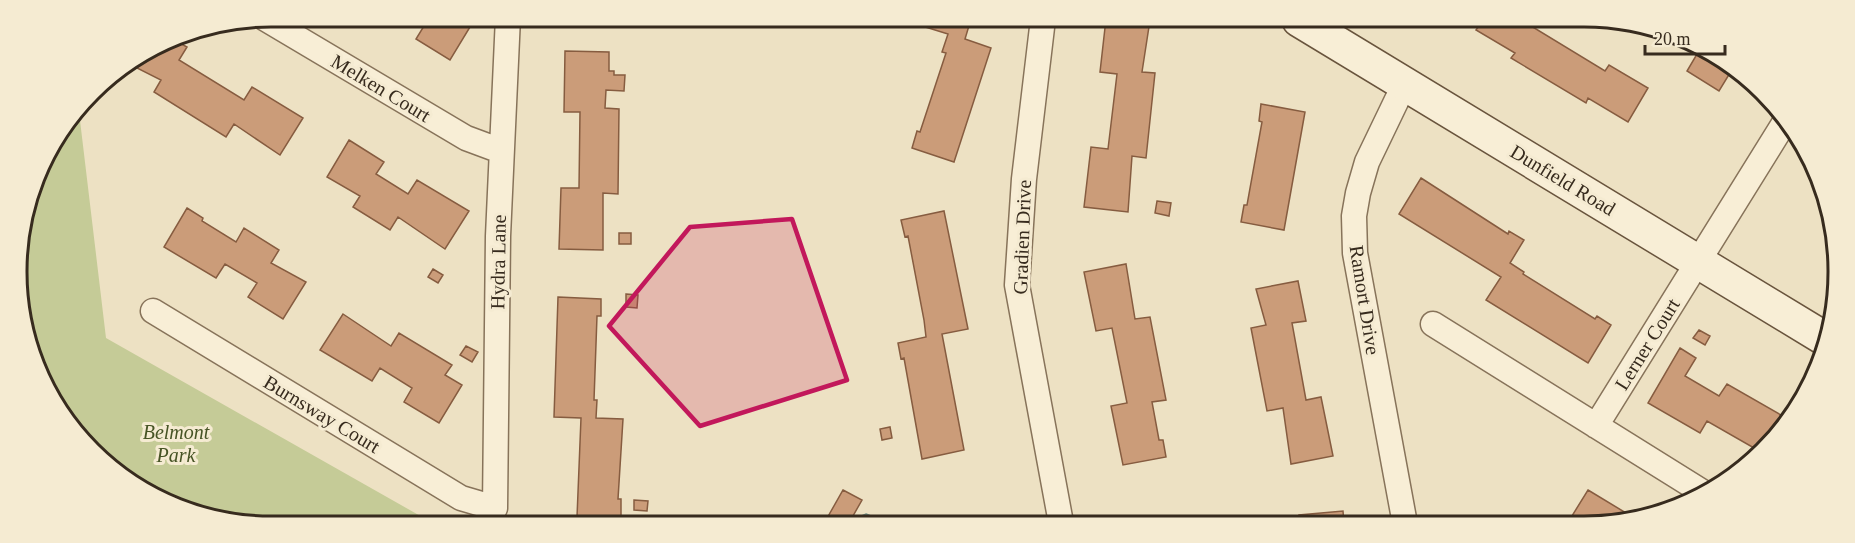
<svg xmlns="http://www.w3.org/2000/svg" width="1855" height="543" font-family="Georgia,serif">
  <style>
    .green { fill: #c5cb97 }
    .water { fill: #a5c0b9; stroke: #6c8e86; stroke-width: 1.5 }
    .building { fill: #cb9c79; stroke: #865c40; stroke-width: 1.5 }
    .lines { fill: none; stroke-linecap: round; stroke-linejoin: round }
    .street-casing { stroke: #87735a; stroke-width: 27 }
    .secondary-casing { stroke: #69543d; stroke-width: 36 }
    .street { stroke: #f8eed6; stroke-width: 24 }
    .secondary { stroke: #f8eed6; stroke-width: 33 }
    .marked { fill: #c2185b; fill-opacity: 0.2; stroke: #c2185b; stroke-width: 4.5; stroke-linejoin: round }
    .labels { text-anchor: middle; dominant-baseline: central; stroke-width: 6; stroke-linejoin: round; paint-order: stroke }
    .street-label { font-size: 20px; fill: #372b1e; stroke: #f5ebd2 }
    .park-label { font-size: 20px; font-style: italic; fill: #475425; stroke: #f5ebd2 }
    .rim { fill: none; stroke: #372b1e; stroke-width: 3 }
  </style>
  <rect width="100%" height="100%" fill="#ede1c3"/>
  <path class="green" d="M79,112L106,338L431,522H222L144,492L69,426L25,338L17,254L43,159Z"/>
  <path class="water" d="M866,514L888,523H858L859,517Z"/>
  <path class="building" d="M410,17H463L473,22L450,60L416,39L424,26Z
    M924,19H971L965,39L991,48L954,162L912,148L917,131L920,132L946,53L942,52L948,34L922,26Z
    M1106,19L1150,20L1142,72L1155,73L1146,158L1132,156L1128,212L1084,207L1091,147L1108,149L1117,74L1100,72Z
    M1482,21H1534L1531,26L1605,71L1609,65L1648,88L1628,122L1588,98L1586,103L1511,58L1515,53L1476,30Z
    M171,38L187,47L179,60L244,100L252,87L303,118L280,155L234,124L226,137L154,92L161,80L129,64Z
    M1700,49L1725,59L1733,68L1719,91L1687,71Z
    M565,51L609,52V71H614V75H625L624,91L606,90L605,108L619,109L618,194L603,193V250L559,249L561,188H579L580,112H564Z
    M1261,104L1305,112L1284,230L1241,222L1244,205H1247L1262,122L1259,121Z
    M349,140L384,162L376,174L408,194L417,180L469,211L445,249L398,217L390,230L353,207L360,196L327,177Z
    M1421,178L1508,234L1509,231L1524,240L1510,263L1524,272L1523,274L1595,319L1597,316L1611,325L1588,363L1486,300L1501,277L1399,214Z
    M1157,201L1171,203L1169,216L1155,213Z
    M187,208L203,218L202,221L236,242L244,228L279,250L271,263L306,282L283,319L248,297L257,283L225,264L216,278L164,247Z
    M944,211L968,329L942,334L964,450L922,459L904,358L901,359L898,343L926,337L924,320L908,236L905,237L901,220Z
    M619,233H631V244H619Z
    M1126,264L1135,319L1150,317L1166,400L1152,402L1159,440H1163L1166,457L1123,465L1111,406L1127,403L1112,328L1096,331L1084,272Z
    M433,269L443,275L438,283L428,277Z
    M1298,281L1306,321L1292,323L1306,400L1321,397L1333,456L1291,464L1283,408L1267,411L1251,328L1266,325L1256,289Z
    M626,294L638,295L637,308L626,307Z
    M558,297L601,299V316H597L594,400H597L596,418L623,419L618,499H621V519L577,517L581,418L554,417Z
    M343,314L391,346L399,333L452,365L445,375L462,385L439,423L404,402L412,388L380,368L372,381L320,350Z
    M1699,330L1710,336L1705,345L1693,338Z
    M466,346L478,352L472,362L460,355Z
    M1680,348L1696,358L1685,376L1719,396L1727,384L1788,419L1761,452L1707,421L1700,433L1648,403Z
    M890,427L892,438L882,440L880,429Z
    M843,490L862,500L849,523H831L826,520Z
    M1588,490L1636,519L1616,524H1567Z
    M634,500L648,501L647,511L634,510Z
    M1343,511L1344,524H1300L1299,515Z
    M1173,518L1174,524L1139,523Z"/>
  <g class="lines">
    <defs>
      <path id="street" d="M264,18L466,138L501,151
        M1043,19L1024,179L1017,285L1061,523
        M1405,83L1367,162L1358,193L1354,216L1355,253L1405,524
        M153,311L461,498L495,508L498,236L508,17
        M1433,324L1704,493
        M1596,426L1786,120"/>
      <path id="secondary" d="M1299,20L1827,340"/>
    </defs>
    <use href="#street" class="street-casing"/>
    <use href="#secondary" class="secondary-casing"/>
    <use href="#street" class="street"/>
    <use href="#secondary" class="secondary"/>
  </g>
  <path class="marked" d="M792,219L847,380L700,426L609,326L690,227Z"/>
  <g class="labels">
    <g class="street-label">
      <text transform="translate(381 88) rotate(31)">Melken Court</text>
      <text transform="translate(1563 180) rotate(31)">Dunfield Road</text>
      <text transform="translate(1022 237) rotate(-88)">Gradien Drive</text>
      <text transform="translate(498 262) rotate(-89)">Hydra Lane</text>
      <text transform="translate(1365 300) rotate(81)">Ramort Drive</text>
      <text transform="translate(1647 344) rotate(-58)">Lerner Court</text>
      <text transform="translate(322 414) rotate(31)">Burnsway Court</text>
    </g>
    <g class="park-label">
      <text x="176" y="432">Belmont<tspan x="176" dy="23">Park</tspan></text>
    </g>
  </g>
  <path d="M0 0H1855V543H0ZM271 27H1584A244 244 0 0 1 1828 271V272A244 244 0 0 1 1584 516H271A244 244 0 0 1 27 272V271A244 244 0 0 1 271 27Z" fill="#f5ebd2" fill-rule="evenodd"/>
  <path class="rim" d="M271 27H1584A244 244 0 0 1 1828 271V272A244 244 0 0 1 1584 516H271A244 244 0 0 1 27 272V271A244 244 0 0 1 271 27Z"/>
  <path d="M1645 45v9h80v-9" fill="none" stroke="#372b1e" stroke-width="3"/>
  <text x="1654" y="45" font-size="18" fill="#372b1e" stroke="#f5ebd2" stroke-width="4.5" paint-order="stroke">20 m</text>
</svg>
